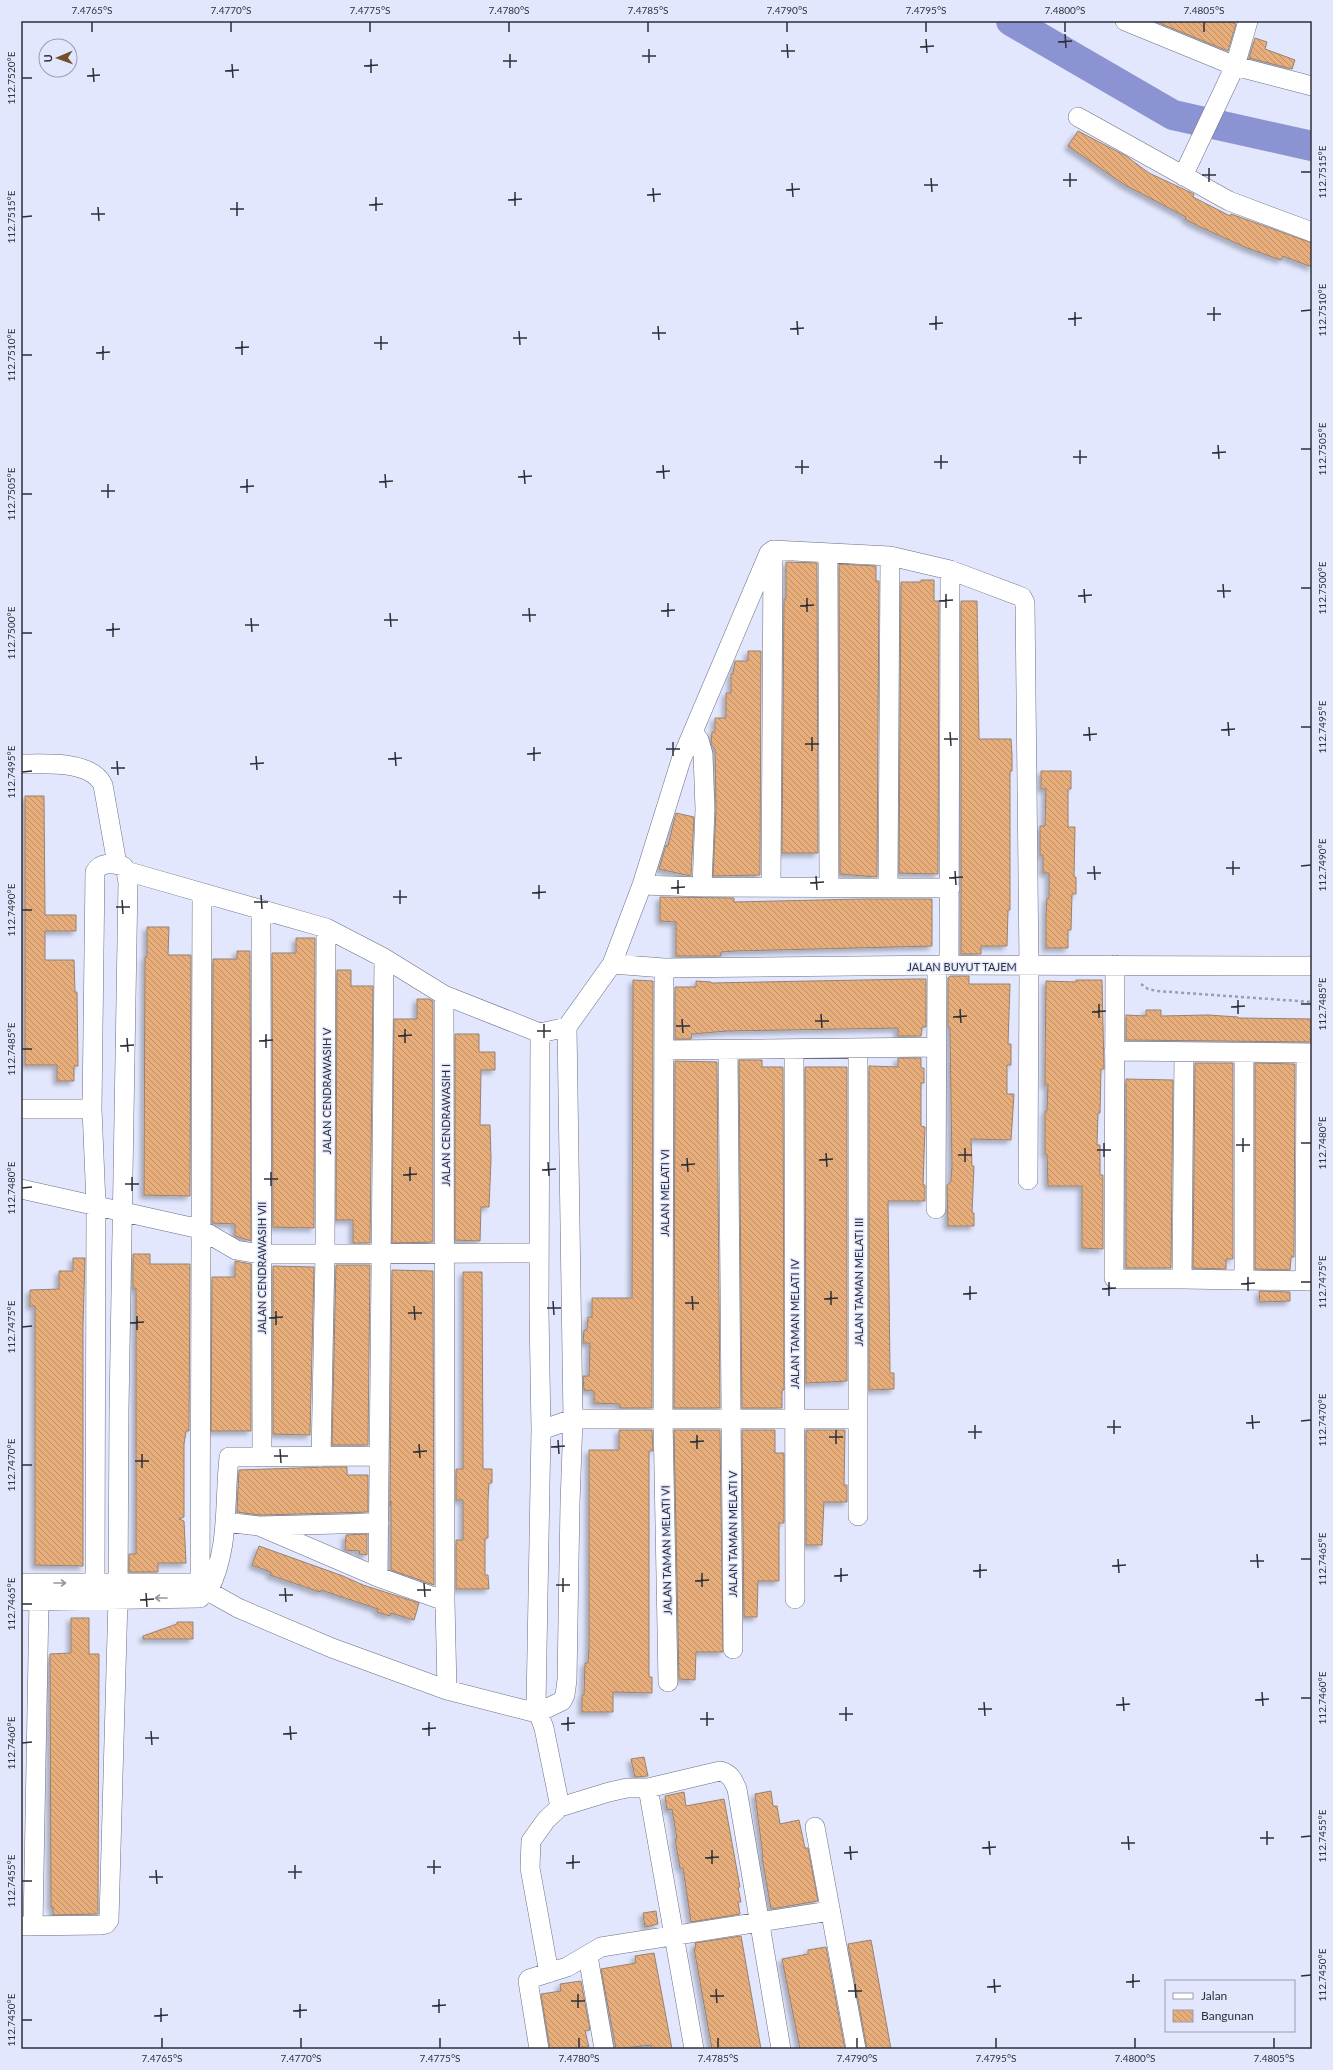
<svg xmlns="http://www.w3.org/2000/svg" width="1333" height="2070" font-family="Lato,sans-serif">
  <style>
    .lines { fill: none; stroke-linecap: round; stroke-linejoin: round }
    .river { stroke: #8b93d2; stroke-width: 30 }
    .building { fill: url(#building-back-hatch); stroke: #968374; filter: url(#shadow) }
    .minor-casing { stroke: #6b6e83; stroke-width: 20 }
    .path { stroke: #9a9eaf; stroke-width: 2.5; stroke-dasharray: 3 3; stroke-linecap: butt }
    .minor { stroke: #fff; stroke-width: 19 }
    .oneway { stroke: #96979c }
    .ticks { fill: none; stroke: #2e2f38; stroke-width: 1.5 }
    .labels { text-anchor: middle; dominant-baseline: central; stroke-width: 3; stroke-linejoin: round; paint-order: stroke }
    .street-label { font-size: 11px; fill: #2e2f38; stroke: #e2e7fe }
    .neatline { fill: none; stroke: #2e2f38; stroke-width: 1.5 }
    .ticks-label { font-size: 10px; text-anchor: middle; fill: #2e2f38 }
  </style>
  <defs>
    <pattern id="building-back-hatch" width="6" height="6" patternUnits="userSpaceOnUse"><rect width="6" height="6" fill="#e7ae7c"/><path d="M-1 5l2 2M0 0l6 6M5-1l2 2" fill="none" stroke="#bc8e67"/></pattern>
    <filter id="shadow"><feDropShadow dx="-3.5" dy="3.5" stdDeviation="2" flood-color="#0004"/></filter>
  </defs>
  <rect width="100%" height="100%" fill="#e2e7fe"/>
  <g class="lines">
    <path class="river" d="M1011,21L1173,115L1312,146"/>
  </g>
  <path class="building" d="M1154,21H1227L1236,24L1228,51Z
    M1255,38L1267,42L1265,49L1295,60L1292,69L1249,58Z
    M1078,131L1126,156L1149,173L1194,194L1193,197L1230,216L1231,214L1312,243V267L1283,256L1281,260L1247,248L1196,225L1185,219L1186,217L1125,185L1068,146Z
    M786,562L817,563L818,853H782L784,599H786Z
    M839,564L876,566V581H879L877,877L840,874Z
    M921,580H934V601H939L938,874L899,873L901,582H921Z
    M961,601H977L979,739H1011L1012,755V771H1010V910H1008L1007,946H981V954H961Z
    M748,651H761L760,875L713,876L716,809L715,749L711,744L712,732H715V718H726V693H731V674H733L735,661H748Z
    M1041,771H1071V789H1068V827H1075L1074,877H1076V894H1072L1071,930H1068V948H1046V914L1047,898H1049V873H1043V855H1040V826H1045L1046,789H1041Z
    M25,796H44L45,915H76V931H45V960H74L75,992H77L78,1066H74V1081H57V1065H25Z
    M676,813L694,817L691,876L659,869L666,845L668,846Z
    M660,897L734,898V902L863,899H932V946L735,951L721,952V956H676V922L660,921Z
    M147,927H169L168,955H191L190,1196L144,1195L145,957H147Z
    M296,938H315L314,1228L273,1227L272,953H296Z
    M237,951H250L251,1241L235,1236V1224L212,1223L213,959H237Z
    M337,970H351V986H373L370,1243H353V1220H336Z
    M950,976H969V984H1010L1008,1044H1011V1065H1007V1094H1014L1011,1140L971,1139L972,1166H974L972,1213H974V1226H948L947,1185L951,1182L952,1166L950,1030V1027H948V978Z
    M914,979H926V1027H922L921,1036H898V1028L727,1031L692,1034L691,1039H675V987H696V981L711,982V983Z
    M633,980L653,981V987L652,1408H620V1404L594,1403V1391L584,1390L583,1376H589L590,1343H583L584,1330H587L588,1317H592V1298H632Z
    M1076,980H1102L1104,1069H1101L1100,1113H1098L1097,1145H1100V1175H1103V1249L1082,1248V1186H1048L1047,1154H1045V1111H1047L1048,1085H1045V1070L1046,981L1076,982Z
    M417,999H429L433,1001V1242L392,1243L394,1019H417Z
    M1146,1010H1161V1016L1208,1015L1238,1017V1018L1312,1019V1042L1126,1040V1015L1146,1016Z
    M455,1034H479V1052H495V1070H481L480,1125H490L491,1159L489,1207H481L480,1241L455,1240Z
    M898,1058H921V1068H924V1083H921V1126L925,1127L923,1185H925V1201H888L890,1373H894V1389L869,1390V1066L898,1067Z
    M739,1060H762V1067H783L784,1390H782V1408H742Z
    M675,1061L717,1062L720,1408H674Z
    M1195,1063H1233V1259H1226V1269L1193,1268Z
    M1255,1063L1295,1064L1294,1257H1291L1290,1270L1255,1269Z
    M805,1067H847V1381L806,1383Z
    M1126,1079L1173,1080L1171,1268H1126Z
    M133,1254H150V1264H190L189,1431H186L184,1444V1517L179,1519L184,1521L186,1563H158V1572H129V1554H136V1289H133Z
    M73,1258H85L83,1326V1566L35,1565V1306H30V1290L59,1289V1271H73Z
    M235,1261L251,1264V1431H211L212,1277H235Z
    M336,1265H370L368,1445H332Z
    M273,1266L314,1267L310,1435L273,1434Z
    M392,1270L433,1271L434,1585L391,1570V1501L390,1506Z
    M463,1272H482L483,1469H492V1483H489L488,1500V1538H485V1575H488L489,1589H456V1540H463V1500H456V1469H463Z
    M1259,1291L1290,1292V1301L1260,1302Z
    M619,1430H652L653,1451H649V1677H652V1693L613,1692V1712H582V1695H584L585,1663H588L589,1648V1450H619Z
    M674,1430H720L723,1652H696L695,1680L679,1679Z
    M742,1430H775V1453H784V1523H779V1581H758L757,1617H744Z
    M806,1430H845L844,1485H847V1502H824L822,1545H806Z
    M328,1467H347V1475H368V1512L260,1515L237,1512L239,1470Z
    M367,1534V1555L359,1554L360,1551L345,1550L346,1535Z
    M259,1546L343,1576L363,1585L419,1603L414,1620L391,1613L390,1616L377,1612L378,1609L321,1590L320,1592L270,1575L271,1572L252,1565Z
    M71,1618H89V1654H99L98,1914L53,1915V1907H51L50,1654L71,1653Z
    M177,1622H193V1639H143V1636L177,1624Z
    M644,1757L648,1776L635,1777L631,1759Z
    M771,1791L773,1806H777L780,1824L799,1820L805,1848H808L818,1901L771,1909L762,1857H763L755,1794Z
    M684,1792L686,1806L724,1799L740,1887H738L741,1902H738L740,1914L691,1922L683,1868H680L675,1839H677L672,1809L667,1810L665,1796Z
    M656,1911L658,1924L645,1927L643,1913Z
    M741,1936L761,2049H712L694,1948H696L695,1943Z
    M871,1940L887,2027L891,2049H867L848,1944Z
    M826,1947L845,2049H800L782,1959L808,1954V1950Z
    M654,1953L672,2049H652L651,2045L616,2049L601,1969L636,1963L635,1956Z
    M581,1981L590,2030L585,2031L589,2047L550,2049L541,1994L561,1991L560,1984Z"/>
  <g class="lines">
    <defs>
      <path id="minor" d="M1125,21L1235,66L1312,86
        M1078,117L1229,201L1312,232
        M1183,176L1235,66L1248,21
        M828,553L829,887
        M693,732L699,740L703,754L705,809L702,887
        M21,764C45,764 91,760 103,785L117,864
        M126,871L326,928L384,958L444,995L540,1033L567,1027L612,964L642,885L681,760L769,553L773,550L890,556L950,570L1022,597L1025,603L1029,966L1028,1180
        M642,885L702,887L950,888
        M771,887L773,552
        M888,888L890,556
        M261,911L262,1457
        M612,964L664,968L949,965L1312,966
        M949,965L950,570
        M1115,965L1114,1278L1118,1279H1182L1312,1281
        M664,968L663,1418L668,1682
        M444,995L445,1601L447,1690
        M540,1033L539,1311L541,1430L536,1706L544,1728L560,1807
        M794,1049L795,1599
        M664,1050L936,1047
        M728,1050L733,1649
        M1114,1051L1312,1053
        M1244,1053V1280
        M21,1109H92
        M21,1189L200,1229L236,1250L260,1254L539,1253
        M936,1209L937,965
        M1182,1279L1184,1053
        M1305,1281L1306,1053
        M541,1430L573,1419H858
        M321,1457L325,1254L326,928
        M858,1516V1048
        M225,1522L259,1526L379,1523
        M259,1526L378,1577L445,1601
        M378,1577L384,958
        M21,1583H200L206,1590L238,1608L332,1648L447,1690L537,1713L562,1701L565,1695L567,1680L570,1504L573,1419L567,1027
        M208,1591C230,1550 224,1502 229,1457L379,1456
        M200,1596L202,894
        M21,1601L200,1598
        M648,1788L720,1771C731,1774 733,1780 737,1789L781,2049
        M815,1827L856,2049
        M21,1926L101,1925L106,1924L109,1920L118,1598L119,1409L128,882L126,871L123,866C113,863 100,862 95,872L92,1109L96,1204L95,1583
        M33,1926L39,1601
        M588,1956L604,2049
        M549,1973L530,1868L531,1841L546,1820L560,1807L609,1792L627,1788H648L694,2049
        M539,2049L528,1981L529,1979L567,1967L601,1947L830,1911"/>
    </defs>
    <use href="#minor" class="minor-casing"/>
    <path class="path" d="M1141,984L1148,989L1157,991L1312,1002"/>
    <use href="#minor" class="minor"/>
  </g>
  <defs><path id="oneway-shaft" d="M-6 0H5M1.5-3L5.5 0L1.5 3" fill="none" stroke-width="1.6" stroke-linecap="round" stroke-linejoin="round"/></defs>
  <g class="oneway">
    <use href="#oneway-shaft" transform="translate(60 1583)"/>
    <use href="#oneway-shaft" transform="translate(161 1598) rotate(180)"/>
  </g>
  <path class="ticks" d="M92,22V32M231,22V32M370,22V32M509,22V32M648,22V32M787,22V32M926,22V32M1065,22V32M1204,22V32M1065,34L1066,48M926,39L927,53M1058,42L1072,41M787,44L788,58M920,47L934,46M649,49V63M781,51H795M510,54V68M642,56H656M371,59V73M503,61H517M232,64L233,78M364,66L378,65M93,68L94,82M225,71L239,70M87,76L100,75M22,78H32M1209,168V182M1301,172H1311M1070,173V187M1202,175H1216M931,178L932,192M1063,180H1077M792,183L793,197M924,185H938M653,188L654,202M786,190L800,189M515,192V206M647,195L661,194M376,197V211M508,200L522,199M237,202V216M369,205L383,204M98,207L99,221M230,209H244M91,214H105M22,217L32,216M1214,307V321M1301,311L1311,310M1075,312V326M1207,314H1221M936,316V330M1068,319L1082,318M797,321L798,335M929,324L943,323M658,326L659,340M790,329L804,328M519,331L520,345M652,333H666M381,336V350M513,338H527M242,341V355M374,343H388M103,346V360M235,348L249,347M96,353L110,352M22,355H32M1218,445L1219,459M1301,449H1311M1080,450V464M1212,453L1226,452M941,455V469M1073,457H1087M802,460V474M934,462H948M663,465L664,479M795,467H809M524,470L525,484M656,472L670,471M385,474L386,488M518,477L532,476M247,479V493M379,482L393,481M108,484V498M240,487L254,486M101,491H115M22,494H32M1223,584L1224,598M1301,588H1311M1084,589L1085,603M1217,591H1231M946,594V608M1078,596L1092,595M807,598V612M939,601L953,600M668,603V617M800,606L814,605M529,608L530,622M661,611L675,610M390,613L391,627M522,615H536M251,618L252,632M384,620H398M113,623V637M245,625H259M106,630L120,629M22,633H32M1228,722L1229,736M1089,727L1090,741M1301,727H1311M1221,730L1235,729M950,732L951,746M1083,735L1097,734M812,737V751M944,739H958M673,742V756M805,744H819M534,747V761M666,749H680M395,752L396,766M527,754L541,753M256,756L257,770M388,759L402,758M117,761L118,775M250,764L264,763M111,768H125M22,772L32,771M1233,861V875M1094,866L1095,880M1301,866L1311,865M1226,868H1240M955,871L956,885M1087,873H1101M816,876L817,890M949,878L963,877M678,880V894M810,883L824,882M539,885V899M671,888L685,887M400,890V904M532,893L546,892M261,895L262,909M393,897H407M122,900L123,914M254,902H268M116,907H130M22,910H32M1238,1000V1014M1099,1004V1018M1301,1004H1311M1231,1007L1245,1006M960,1009L961,1023M1092,1012L1106,1011M821,1014L822,1028M953,1017L967,1016M682,1019L683,1033M815,1021H829M544,1024V1038M676,1026H690M405,1029V1043M537,1031H551M266,1034V1048M398,1036L412,1035M127,1038L128,1052M259,1041L273,1040M120,1046L134,1045M22,1049H32M1243,1138V1152M1104,1143V1157M1301,1143H1311M1236,1145H1250M965,1148V1162M1097,1150H1111M826,1153L827,1167M958,1155H972M687,1158L688,1172M819,1160L833,1159M548,1162L549,1176M681,1165L695,1164M410,1167V1181M542,1170L556,1169M271,1172V1186M403,1175L417,1174M132,1177V1191M264,1179H278M125,1184H139M22,1188L32,1187M1248,1277V1291M1109,1282V1296M1301,1282H1311M1241,1284L1255,1283M970,1286V1300M1102,1289L1116,1288M831,1291V1305M963,1294L977,1293M692,1296L693,1310M824,1299L838,1298M553,1301L554,1315M685,1303H699M414,1306L415,1320M547,1308H561M276,1311V1325M408,1313H422M137,1316V1330M269,1318L283,1317M130,1323L144,1322M22,1327L32,1326M1252,1415L1253,1429M1114,1420V1434M1301,1421L1311,1420M1246,1423L1260,1422M975,1425V1439M1107,1427H1121M836,1430V1444M968,1432H982M697,1435V1449M829,1437H843M558,1440L559,1454M690,1442L704,1441M419,1444L420,1458M551,1447L565,1446M280,1449L281,1463M413,1452L427,1451M142,1454V1468M274,1456H288M135,1461H149M22,1465H32M1257,1554L1258,1568M1118,1559L1119,1573M1301,1559H1311M1250,1561H1264M980,1564V1578M1112,1566L1126,1565M841,1568V1582M973,1571L987,1570M702,1573V1587M834,1576L848,1575M563,1578V1592M695,1581L709,1580M424,1583L425,1597M556,1585H570M285,1588L286,1602M417,1590H431M146,1593L147,1607M279,1595H293M140,1600L154,1599M22,1604H32M1262,1692L1263,1706M1123,1697L1124,1711M1301,1698H1311M1255,1700L1269,1699M984,1702L985,1716M1116,1705L1130,1704M846,1707V1721M978,1709H992M707,1712V1726M839,1714H853M568,1717V1731M700,1719H714M429,1722V1736M561,1724L575,1723M290,1726L291,1740M422,1729L436,1728M151,1731L152,1745M283,1734L297,1733M145,1738H159M22,1743L32,1742M1267,1831V1845M1128,1836L1129,1850M1301,1837L1311,1836M1260,1838H1274M989,1841L990,1855M1121,1843H1135M850,1846L851,1860M982,1848L996,1847M712,1850V1864M844,1853L858,1852M573,1855V1869M705,1858L719,1857M434,1860V1874M566,1863L580,1862M295,1865V1879M427,1867H441M156,1870L157,1884M288,1872H302M149,1877H163M22,1881H32M1133,1974V1988M1301,1976L1311,1975M994,1979L995,1993M1126,1982L1140,1981M855,1984L856,1998M987,1987L1001,1986M716,1989L717,2003M848,1991H862M578,1994V2008M710,1996H724M439,1999V2013M571,2001H585M300,2004V2018M432,2006L446,2005M161,2008V2022M293,2011L307,2010M154,2016L168,2015M22,2020H32M162,2038V2048M301,2038V2048M440,2038V2048M579,2038V2048M718,2038V2048M857,2038V2048M996,2038V2048M1135,2038V2048M1274,2038V2048"/>
  <g class="labels">
    <g class="street-label">
      <text x="962" y="966">JALAN BUYUT TAJEM</text>
      <text transform="translate(326 1091) rotate(-90)">JALAN CENDRAWASIH V</text>
      <text transform="translate(445 1125) rotate(-90)">JALAN CENDRAWASIH I</text>
      <text transform="translate(664 1193) rotate(-90)">JALAN MELATI VI</text>
      <text transform="translate(261 1268) rotate(-90)">JALAN CENDRAWASIH VII</text>
      <text transform="translate(858 1282) rotate(-90)">JALAN TAMAN MELATI III</text>
      <text transform="translate(794 1324) rotate(-90)">JALAN TAMAN MELATI IV</text>
      <text transform="translate(732 1534) rotate(-90)">JALAN TAMAN MELATI V</text>
      <text transform="translate(666 1550) rotate(-91)">JALAN TAMAN MELATI VI</text>
    </g>
  </g>
  <rect width="1333" height="2070" fill="none" stroke="#e2e7fe" stroke-width="44"/>
  <rect x="1165" y="1980" width="130" height="52" fill="#e2e7fe" stroke="#9a9daf"/>
  <rect x="1173" y="1993" width="20" height="6" fill="#ffffff" stroke="#9a9daf"/>
  <text x="1201" y="2000" font-size="12" fill="#2e2f38">Jalan</text>
  <rect x="1173" y="2010" width="20" height="12" fill="url(#building-back-hatch)" stroke="#9a9daf"/>
  <text x="1201" y="2020" font-size="12" fill="#2e2f38">Bangunan</text>
  <g transform="translate(58 58) rotate(268)"><circle r="19" fill="#e2e7fe" stroke="#9a9daf"/>
  <path d="M0-3L7 15L0 10L-7 15Z" fill="#754f2b"/>
  <text y="-6" font-size="11" font-weight="bold" text-anchor="middle" fill="#2e2f38">U</text>
  </g>
  <rect x="22" y="22" width="1289" height="2026" class="neatline"/>
  <g class="ticks-label">
    <text x="92" y="14">7.4765°S</text>
    <text x="231" y="14">7.4770°S</text>
    <text x="370" y="14">7.4775°S</text>
    <text x="509" y="14">7.4780°S</text>
    <text x="648" y="14">7.4785°S</text>
    <text x="787" y="14">7.4790°S</text>
    <text x="926" y="14">7.4795°S</text>
    <text x="1065" y="14">7.4800°S</text>
    <text x="1204" y="14">7.4805°S</text>
    <text transform="translate(11 78) rotate(-90)" y="4">112.7520°E</text>
    <text transform="translate(1322 172) rotate(-90)" y="4">112.7515°E</text>
    <text transform="translate(11 217) rotate(-90)" y="4">112.7515°E</text>
    <text transform="translate(1322 310) rotate(-90)" y="4">112.7510°E</text>
    <text transform="translate(11 355) rotate(-90)" y="4">112.7510°E</text>
    <text transform="translate(1322 449) rotate(-90)" y="4">112.7505°E</text>
    <text transform="translate(11 494) rotate(-90)" y="4">112.7505°E</text>
    <text transform="translate(1322 588) rotate(-90)" y="4">112.7500°E</text>
    <text transform="translate(11 633) rotate(-90)" y="4">112.7500°E</text>
    <text transform="translate(1322 727) rotate(-90)" y="4">112.7495°E</text>
    <text transform="translate(11 772) rotate(-90)" y="4">112.7495°E</text>
    <text transform="translate(1322 865) rotate(-90)" y="4">112.7490°E</text>
    <text transform="translate(11 910) rotate(-90)" y="4">112.7490°E</text>
    <text transform="translate(1322 1004) rotate(-90)" y="4">112.7485°E</text>
    <text transform="translate(11 1049) rotate(-90)" y="4">112.7485°E</text>
    <text transform="translate(1322 1143) rotate(-90)" y="4">112.7480°E</text>
    <text transform="translate(11 1188) rotate(-90)" y="4">112.7480°E</text>
    <text transform="translate(1322 1282) rotate(-90)" y="4">112.7475°E</text>
    <text transform="translate(11 1327) rotate(-90)" y="4">112.7475°E</text>
    <text transform="translate(1322 1420) rotate(-90)" y="4">112.7470°E</text>
    <text transform="translate(11 1465) rotate(-90)" y="4">112.7470°E</text>
    <text transform="translate(1322 1559) rotate(-90)" y="4">112.7465°E</text>
    <text transform="translate(11 1604) rotate(-90)" y="4">112.7465°E</text>
    <text transform="translate(1322 1698) rotate(-90)" y="4">112.7460°E</text>
    <text transform="translate(11 1743) rotate(-90)" y="4">112.7460°E</text>
    <text transform="translate(1322 1836) rotate(-90)" y="4">112.7455°E</text>
    <text transform="translate(11 1881) rotate(-90)" y="4">112.7455°E</text>
    <text transform="translate(1322 1975) rotate(-90)" y="4">112.7450°E</text>
    <text transform="translate(11 2020) rotate(-90)" y="4">112.7450°E</text>
    <text x="162" y="2062">7.4765°S</text>
    <text x="301" y="2062">7.4770°S</text>
    <text x="440" y="2062">7.4775°S</text>
    <text x="579" y="2062">7.4780°S</text>
    <text x="718" y="2062">7.4785°S</text>
    <text x="857" y="2062">7.4790°S</text>
    <text x="996" y="2062">7.4795°S</text>
    <text x="1135" y="2062">7.4800°S</text>
    <text x="1274" y="2062">7.4805°S</text>
  </g>
</svg>
